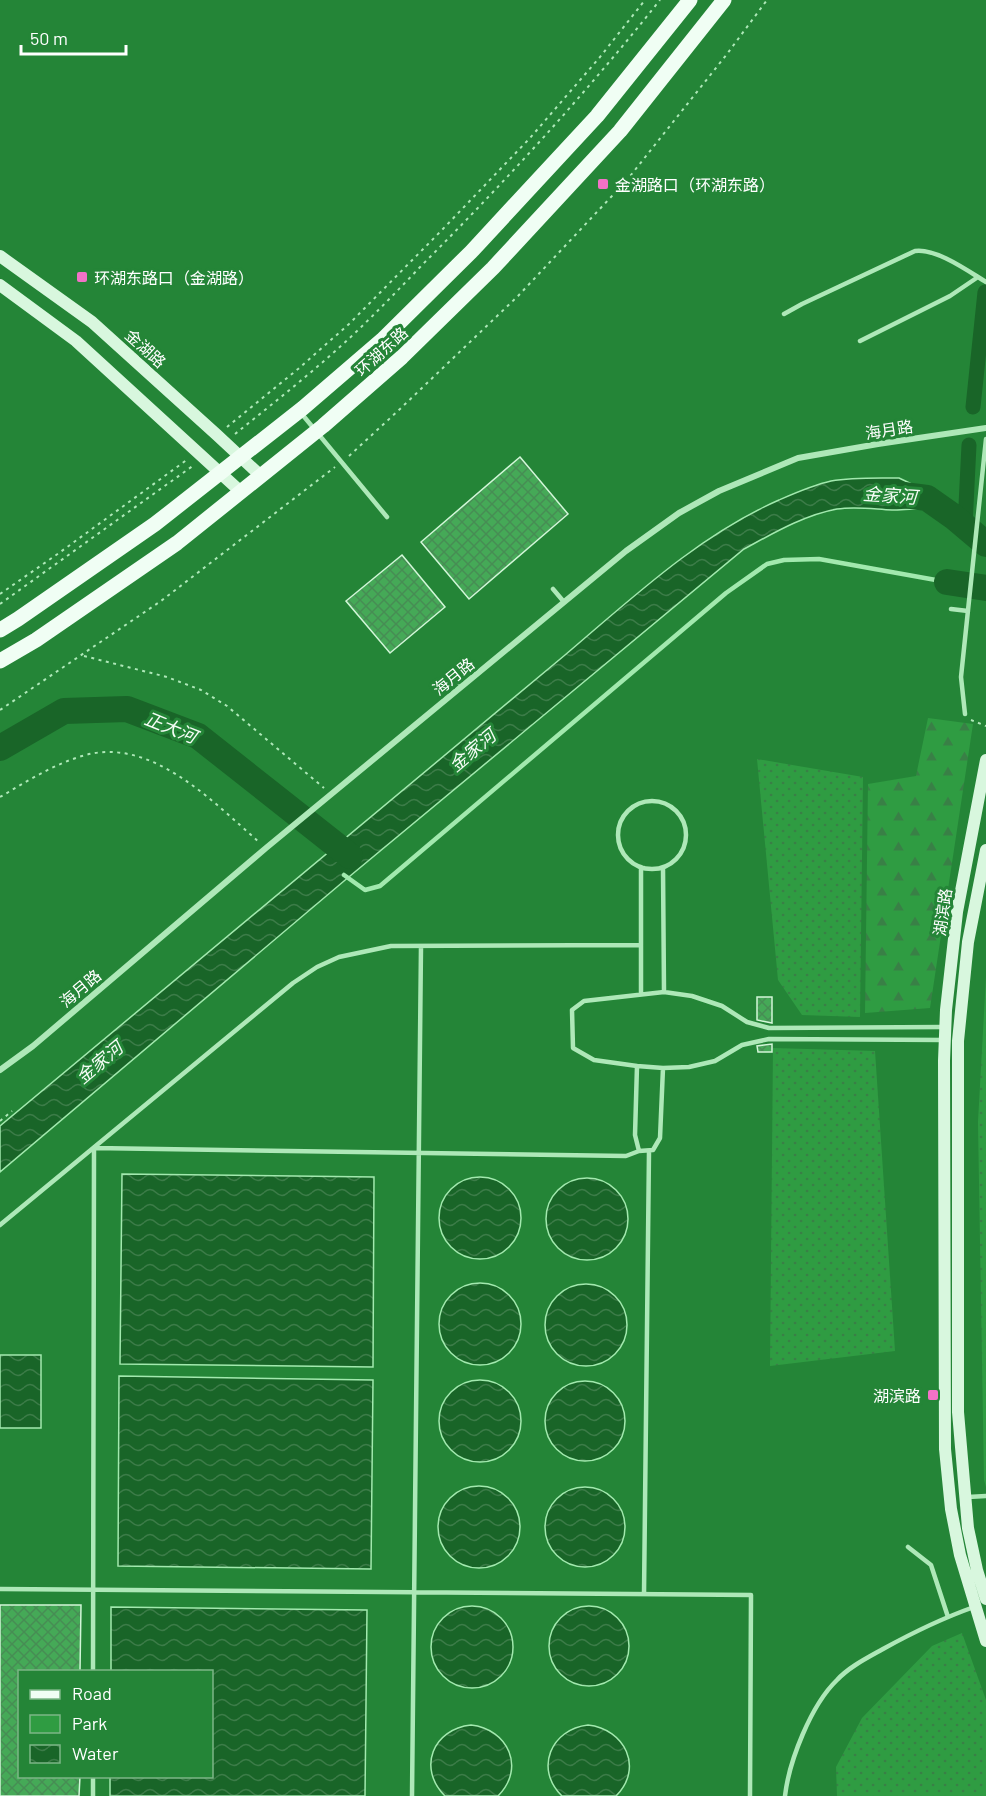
<svg xmlns="http://www.w3.org/2000/svg" width="986" height="1796" font-family="Barlow,'Noto Sans SC',sans-serif">
  <style>
    .green { fill: url(#green-dots) }
    .forest { fill: url(#forest-firs) }
    .water { fill: url(#water-waves); stroke: #a2e9ae; stroke-width: 1.5 }
    .lines { fill: none; stroke-linecap: round; stroke-linejoin: round }
    .stream { stroke: #a2e9ae; stroke-width: 4.5 }
    .canal { stroke: #196528; stroke-width: 15 }
    .river { stroke: #196528; stroke-width: 26 }
    .building { fill: url(#building-cross-hatch); stroke: #d2f6d8; stroke-width: 1.5 }
    .path { stroke: #aee8b8; stroke-width: 2; stroke-dasharray: 3 4.5; stroke-linecap: butt }
    .lane { stroke: #aee8b8; stroke-width: 4.5 }
    .street { stroke: #aee8b8; stroke-width: 6 }
    .secondary { stroke: #d8f7de; stroke-width: 12 }
    .primary { stroke: #f0fef4; stroke-width: 15 }
    .poi-dot { fill: #f272c7; stroke: #248537; stroke-width: 2 }
    .labels { text-anchor: middle; dominant-baseline: central; stroke-width: 6; stroke-linejoin: round; paint-order: stroke }
    .poi-label { font-size: 16px; fill: #fff; stroke: #248537; text-anchor: start }
    .street-label { font-size: 16px; fill: #fff; stroke: #248537 }
    .water-label { font-size: 18px; font-style: italic; fill: #f5fdf6; stroke: #248537 }
  </style>
  <defs>
    <pattern id="green-dots" width="8" height="8" patternUnits="userSpaceOnUse" patternTransform="scale(1.5)"><rect width="8" height="8" fill="#2f9c42"/><path d="M2 2h.1M6 6h.1" fill="none" stroke="#398046" stroke-width="1.8" stroke-linecap="round"/></pattern>
    <pattern id="forest-firs" width="22" height="20" patternUnits="userSpaceOnUse" patternTransform="scale(1.5)"><rect width="22" height="20" fill="#2f9c42"/><path d="M5 1l3.5 6h-7zM16 11l3.5 6h-7z" fill="#398046"/></pattern>
    <pattern id="water-waves" width="16" height="10" patternUnits="userSpaceOnUse" patternTransform="scale(1.5)"><rect width="16" height="10" fill="#196528"/><path d="M0 5q4-4 8 0t8 0" fill="none" stroke="#3c7c48"/></pattern>
    <pattern id="building-cross-hatch" width="8" height="8" patternUnits="userSpaceOnUse" patternTransform="scale(1.5)"><rect width="8" height="8" fill="#45a957"/><path d="M0 0l8 8M0 8l8-8" fill="none" stroke="#478d54"/></pattern>
  </defs>
  <rect width="100%" height="100%" fill="#248537"/>
  <path class="green" d="M757,759L863,777L860,1017L802,1015L778,980Z
    M986,977V1487L984,1480L978,1122Z
    M773,1048L875,1051L895,1351L770,1366Z
    M962,1633L986,1700V1796H837L836,1767L862,1718L932,1646Z"/>
  <path class="forest" d="M928,718L973,724L930,1008L865,1013L868,784L916,776Z"/>
  <path class="water" d="M899,478L935,495L924,508C913,509 902,510 892,510C873,509 855,506 837,509C804,515 772,534 744,549L344,881L0,1172V1126L565,655C631,599 699,535 779,500C795,493 813,485 831,481C853,477 877,478 899,478Z
    M122,1174L374,1177L373,1367L120,1364Z
    M439 1218a41 41 0 1 1 82 0a41 41 0 1 1-82 0Z
    M546 1219a41 41 0 1 1 82 0a41 41 0 1 1-82 0Z
    M439 1324a41 41 0 1 1 82 0a41 41 0 1 1-82 0Z
    M545 1325a41 41 0 1 1 82 0a41 41 0 1 1-82 0Z
    M0,1355H41V1428H0Z
    M119,1376L373,1380L371,1569L118,1566Z
    M439 1421a41 41 0 1 1 82 0a41 41 0 1 1-82 0Z
    M545 1421a40 40 0 1 1 80 0a40 40 0 1 1-80 0Z
    M438 1527a41 41 0 1 1 82 0a41 41 0 1 1-82 0Z
    M545 1527a40 40 0 1 1 80 0a40 40 0 1 1-80 0Z
    M549 1646a40 40 0 1 1 80 0a40 40 0 1 1-80 0Z
    M431 1647a41 41 0 1 1 82 0a41 41 0 1 1-82 0Z
    M111,1607L367,1610L365,1796H110V1777L212,1776V1672L111,1671Z
    M471,1725C508,1729 526,1768 498,1796H445C417,1768 433,1729 471,1725Z
    M588,1725C625,1729 644,1768 616,1796H562C534,1769 551,1729 588,1725Z"/>
  <g class="lines">
    <path class="stream" d="M344,875L365,890L380,886L726,593L767,564L784,560L819,559L947,582"/>
    <path class="canal" d="M973,407L985,292
      M965,526L969,445"/>
    <path class="river" d="M896,494L927,498L954,517L986,544
      M947,582L986,588
      M0,748L64,711L127,709L198,736L350,856"/>
  </g>
  <path class="building" d="M520,457L568,514L469,599L421,542Z
    M402,555L445,607L390,653L346,601Z
    M757,997H772V1023L757,1020Z
    M772,1044V1052H758L757,1046Z
    M0,1605H81L80,1671H20V1776H80L79,1796H0Z"/>
  <g class="lines">
    <path class="path" d="M227,427L298,369L349,324L441,231L530,138L600,57L645,0
      M235,434C276,401 318,368 356,332C379,310 401,287 423,264C507,180 586,93 660,0
      M349,456L400,409L518,296L627,180L727,54L767,0
      M0,594L59,553L188,459
      M0,604L194,465
      M84,656L167,677L201,690L227,706L324,788
      M0,710L161,601L335,467
      M971,720L986,726
      M0,797C26,782 52,765 82,756C150,735 212,801 259,842
      M0,1121L12,1111"/>
    <path class="lane" d="M784,314L802,304L915,251C936,248 968,271 986,282
      M860,341L950,296L978,277
      M301,413L387,517
      M553,589L564,602
      M951,609L968,611
      M451,673L462,686
      M965,714L961,677L986,439
      M618 835a34 34 0 1 1 68 0a34 34 0 1 1-68 0Z
      M641,867V993
      M663,868L664,992L692,996L722,1006L747,1022L769,1028L944,1027
      M664,992L584,1001L572,1010L573,1048L594,1060L637,1066L635,1135L639,1151L653,1150L660,1138L663,1068L689,1067L715,1061L742,1045L769,1039L944,1040
      M637,1066L663,1068
      M0,1225L293,983L317,967L339,957L391,946L641,945
      M968,1497L986,1496
      M908,1547L931,1565L948,1617
      M0,1589L751,1595L750,1796
      M644,1594L649,1151
      M93,1672L94,1148L626,1156L639,1151
      M93,1796V1776
      M412,1796L421,946
      M785,1796C789,1761 811,1705 837,1680C849,1667 867,1658 883,1649C912,1633 943,1618 974,1607"/>
    <path class="street" d="M0,1070L33,1046L266,848L626,551L679,513L719,491L798,458L878,444L986,428"/>
    <path class="secondary" d="M0,256L92,322L217,435L261,476
      M0,285L76,341L241,492
      M986,760L957,912L946,1010L944,1061L945,1449L951,1509L960,1555L986,1641
      M986,850L968,942L958,1041V1412L968,1528L977,1570L986,1599"/>
    <path class="primary" d="M0,630L18,619L155,524L303,408L382,340L471,252L597,116L690,0
      M0,661L36,640L177,543L323,426L402,357L493,268L620,131L724,0"/>
  </g>
  <g class="poi-dot">
    <rect x="597" y="178" width="12" height="12" rx="3"/>
    <rect x="76" y="271" width="12" height="12" rx="3"/>
    <rect x="927" y="1389" width="12" height="12" rx="3"/>
  </g>
  <g class="labels">
    <g class="poi-label">
      <text x="615" y="184">金湖路口（环湖东路）</text>
      <text x="94" y="277">环湖东路口（金湖路）</text>
      <text x="921" y="1395" text-anchor="end">湖滨路</text>
    </g>
    <g class="street-label">
      <text transform="translate(146 348) rotate(42)">金湖路</text>
      <text transform="translate(381 351) rotate(-42)">环湖东路</text>
      <text transform="translate(889 429) rotate(-9)">海月路</text>
      <text transform="translate(453 676) rotate(-39)">海月路</text>
      <text transform="translate(942 912) rotate(-82)">湖滨路</text>
      <text transform="translate(80 988) rotate(-40)">海月路</text>
    </g>
    <g class="water-label">
      <text transform="translate(890 495) rotate(4)">金家河</text>
      <text transform="translate(171 727) rotate(22)">正大河</text>
      <text transform="translate(472 750) rotate(-40)">金家河</text>
      <text transform="translate(99 1062) rotate(-40)">金家河</text>
    </g>
  </g>
  <rect x="18" y="1670" width="195" height="108" fill="#248537" stroke="#7cb687" stroke-width="1.5"/>
  <rect x="30" y="1690" width="30" height="9" fill="#f0fef4" stroke="#7cb687" stroke-width="1.5"/>
  <text x="72" y="1700" font-size="18" fill="#ffffff">Road</text>
  <rect x="30" y="1715" width="30" height="18" fill="#2f9c42" stroke="#7cb687" stroke-width="1.5"/>
  <text x="72" y="1730" font-size="18" fill="#ffffff">Park</text>
  <rect x="30" y="1745" width="30" height="18" fill="url(#water-waves)" stroke="#7cb687" stroke-width="1.5"/>
  <text x="72" y="1760" font-size="18" fill="#ffffff">Water</text>
  <path d="M21 45v9h105v-9" fill="none" stroke="#ffffff" stroke-width="3"/>
  <text x="30" y="45" font-size="18" fill="#ffffff" stroke="#248537" stroke-width="4.5" paint-order="stroke">50 m</text>
</svg>
